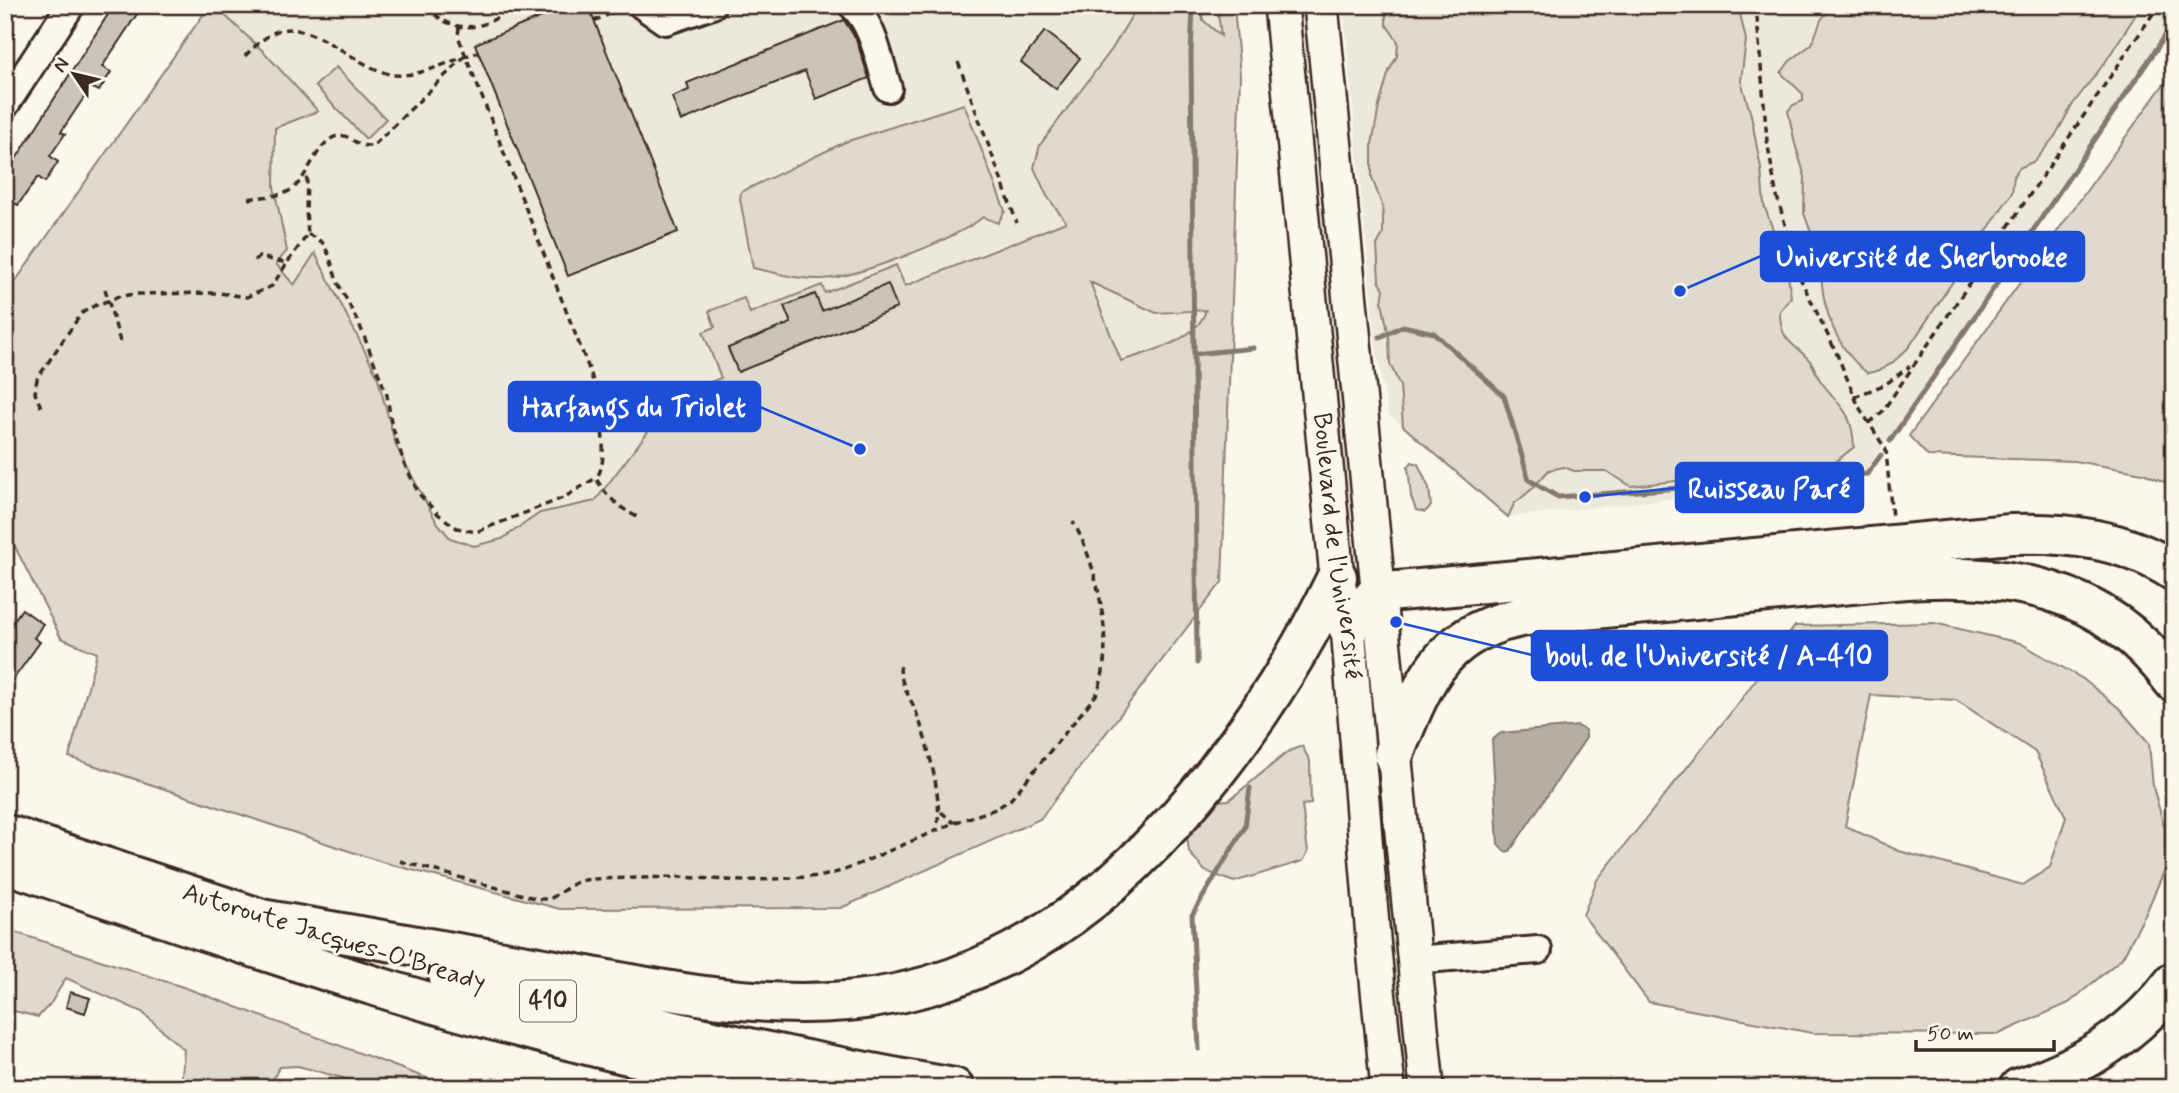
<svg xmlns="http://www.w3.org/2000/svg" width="2179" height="1093" font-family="Mynerve,sans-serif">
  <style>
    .built { fill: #ede8dd }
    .green { fill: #dfd9ce; stroke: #8d8276; stroke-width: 2; fill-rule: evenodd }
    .water { fill: #b6aea2; stroke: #85796d; stroke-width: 2 }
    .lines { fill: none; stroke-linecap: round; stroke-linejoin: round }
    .stream { stroke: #85796d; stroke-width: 5 }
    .building { fill: #ccc4b9; stroke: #3b2a1e; stroke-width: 2 }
    .minor-casing { stroke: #3b2a1e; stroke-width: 32 }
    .major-casing { stroke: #3b2a1e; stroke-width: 38 }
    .highway-casing { stroke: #3b2a1e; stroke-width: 44 }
    .path { stroke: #3b2a1e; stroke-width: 3.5; stroke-dasharray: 7 5; stroke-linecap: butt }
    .minor { stroke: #fbf7ec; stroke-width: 26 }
    .major { stroke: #fbf7ec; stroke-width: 33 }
    .highway { stroke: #fbf7ec; stroke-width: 38 }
    .labels { text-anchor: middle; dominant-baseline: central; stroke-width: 6; stroke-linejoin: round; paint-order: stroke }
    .shield { fill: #fbf7ec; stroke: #75685c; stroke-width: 2 }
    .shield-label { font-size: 24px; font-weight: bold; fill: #3b2a1e }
    .street-label { font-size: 26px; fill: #3b2a1e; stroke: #fbf7ec }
    .leader { fill: none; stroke: #1d4ed8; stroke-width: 2.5 }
    .callout-dot { fill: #1d4ed8; stroke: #fbf7ec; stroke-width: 2.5 }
    .callout { fill: #1d4ed8; stroke: #1d4ed8; stroke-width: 2.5 }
    .callout-label { font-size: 28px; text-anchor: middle; font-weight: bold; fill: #fff }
  </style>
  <rect width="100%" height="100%" fill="#fbf7ec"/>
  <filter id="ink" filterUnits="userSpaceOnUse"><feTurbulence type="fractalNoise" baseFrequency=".0143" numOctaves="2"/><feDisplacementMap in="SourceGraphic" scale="14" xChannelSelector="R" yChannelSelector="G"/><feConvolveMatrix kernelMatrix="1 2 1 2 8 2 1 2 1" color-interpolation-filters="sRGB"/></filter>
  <g filter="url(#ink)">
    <path class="built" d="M210,5H1234L1240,76L1222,582L1040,819L841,908L560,909L382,862L69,757L97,653L61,638L5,527V296Z
      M1343,5H2174V29L1861,478L1508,517L1388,414L1376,347Z"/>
    <path class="green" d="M210,5H214L265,53L318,111L275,128L274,187L287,251L276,264L294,285L315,253L377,375L396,446L436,521L450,538L474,546L502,539L540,513L595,501L676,395L721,378L703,332L715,327L709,311L744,298L750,313L822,285L825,293L896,265L905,286L1066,222L1047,196L1034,168L1040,145L1112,49L1138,5H1201L1203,20L1221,36L1217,5H1234L1240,76L1222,582L1040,819L841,908L560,909L382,862L69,757L97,653L61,638L5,527V296ZM1090,282L1156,313L1206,310C1197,341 1149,352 1121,361Z
      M1386,5H1738L1746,40L1741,81L1751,115L1761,169L1764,205L1787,268L1791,297L1780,311C1780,342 1792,341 1810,361C1815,367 1816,374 1820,380C1840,408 1852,409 1854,447L1824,471L1811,475L1784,469L1631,486L1606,471H1574L1564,467L1549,470L1532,489L1514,504L1508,517L1403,426L1400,386L1390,364L1389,337L1382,302L1384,289L1379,281L1377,245L1383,234V219L1382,205L1372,178V144L1379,106L1389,71L1397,56L1398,42L1386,24Z
      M1833,5H2142L2106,61L2073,104L2055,136L2035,161L2019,168L2014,176L2012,193L1909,347C1896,360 1886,371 1867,373C1830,343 1816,292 1823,246L1810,230L1804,213L1805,177L1795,144L1788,111L1793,105L1803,101V94L1781,73L1790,61L1812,44L1821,20Z
      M336,67L386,119L366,139L315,86Z
      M2174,70V486L2143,473L2074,461L1928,456L1909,436Z
      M964,104L1005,211L998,223L983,217C956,239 858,277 823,279C799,280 776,273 753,268L740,199L741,192L845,142Z
      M1412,462L1418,464L1429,488L1431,506L1425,512L1416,510L1411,497L1408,467Z
      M1934,623L2020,643L2083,679L2119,708L2149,743L2153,787L2165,829V869L2146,913L2122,958L2069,1003L1999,1034L1812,1033L1649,1002L1583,915L1597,880L1737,705L1795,626ZM1871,695L1956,700L2035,752L2066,817L2050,867L2023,885L1899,851L1845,826Z
      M1302,746L1310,761L1311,804L1302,805L1308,852L1303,861L1234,882L1205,871L1189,852L1187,836L1201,815L1216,801L1229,800L1289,751Z
      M5,929L186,988L453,1088H380L298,1066L279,1067L269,1088H181L184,1050L142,1012L66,978L51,1003L38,1017L14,1011L5,1003Z"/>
    <path class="water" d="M1578,726L1586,731V738L1510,851L1505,852L1498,844L1492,740L1501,733Z"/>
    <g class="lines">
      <path class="stream" d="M1193,5L1191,54L1197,663
        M1380,337L1403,326L1434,333L1504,396L1529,480L1558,497L1867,474L1881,455
        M1194,354L1254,348
        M1890,441L2174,23
        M1199,1049L1192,915L1245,827L1250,788"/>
    </g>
    <path class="building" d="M114,5H123L137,14L102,67L111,72L99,91L91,87L61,132L65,134L50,156L58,162L45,182L38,177L18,205L14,203L5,214V176Z
      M571,5H588L678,232L568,276L475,44Z
      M844,20L856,39L869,78L816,99L805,71L681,121L672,97L689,90L687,83Z
      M1045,31L1080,58L1056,89L1021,62Z
      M888,284L897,308L738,372L728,348L791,323L784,306L815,294L822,311Z
      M22,609L43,624L34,638L40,642L5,691V623L10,626Z
      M70,992L90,998L85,1013L66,1007Z"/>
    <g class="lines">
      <defs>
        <path id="minor" d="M642,5L665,21L712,5
          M852,5C874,25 879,61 888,88
          M5,105L71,5
          M1414,960L1538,950"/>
        <g id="major">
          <path id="s1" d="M1281,5L1337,577L1348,627L1374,950L1388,1088"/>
          <path d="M1321,5L1427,1088"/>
        </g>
        <path id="highway" d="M1348,627L1377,593L2011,534C2069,532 2124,539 2174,571
          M1394,754C1425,678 1441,629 1533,615L1893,580C2006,571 2103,584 2174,682
          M5,834L286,927
          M5,863C136,908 266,953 398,993C521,1030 647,1061 773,1088
          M261,919C355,936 450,951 544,968C644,986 745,1010 847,1001C919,995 990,969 1050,930C1169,853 1277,703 1337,577
          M448,974C615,1019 783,1059 954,1088
          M2019,1088C2080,1068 2135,1034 2174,982"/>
      </defs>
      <use href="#minor" class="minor-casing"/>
      <use href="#major" class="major-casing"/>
      <use href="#highway" class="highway-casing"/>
      <path class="path" d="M427,5C447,35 489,33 510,5
        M1756,5L1767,140L1776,193L1801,280L1836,352L1859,407L1886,450L1892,518
        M594,21L621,9
        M459,27L458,36L591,374C597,396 612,460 596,478
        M245,56C254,47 263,38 275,32C310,16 359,71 395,75C422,77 453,59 479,52
        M958,62L1017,223
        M249,199C262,196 280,197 291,190C309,178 316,142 337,136C348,133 353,143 362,145C366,146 370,146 373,146L465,56
        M308,234L322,242L329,255L337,281L360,326L387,395L391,422L404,463L419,494L438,514L457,528L476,532L563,498L596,478C606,497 621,509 641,519
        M254,260L259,257L287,263L308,234L306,211L307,179L304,176
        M105,289L121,345
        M1854,397L1886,384L1910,366
        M41,407L35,393L37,379L74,324L82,313L94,306L120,296L137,294L219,293L247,297L272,286L287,263
        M1869,423L1882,412L2159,5
        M900,666C900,686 912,699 918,717C927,741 945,807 936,829
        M941,812L954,823
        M400,861L538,899H550L578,881L592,879L681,877L742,881L823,876L845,870L956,822L996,809L1011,799L1096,695C1117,651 1097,562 1073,522"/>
      <use href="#minor" class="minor"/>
      <use href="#major" class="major"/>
      <use href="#highway" class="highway"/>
    </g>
  </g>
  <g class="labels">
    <rect class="shield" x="520" y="980.5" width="56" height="41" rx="5"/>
    <g class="shield-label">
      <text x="548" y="1001">410</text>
    </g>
    <g class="street-label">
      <text stroke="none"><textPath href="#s1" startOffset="544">Boulevard de l'Université</textPath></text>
      <text transform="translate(334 938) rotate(17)">Autoroute Jacques-O'Bready</text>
    </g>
  </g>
  <path class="leader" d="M1680 291L1761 256M860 449L760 407M1585 497L1676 488M1396 622L1532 655"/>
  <g class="callout-dot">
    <circle cx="1680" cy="291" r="7"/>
    <circle cx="860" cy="449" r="7"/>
    <circle cx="1585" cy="497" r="7"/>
    <circle cx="1396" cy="622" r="7"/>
  </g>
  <g class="callout">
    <rect x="1761" y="232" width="323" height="49" rx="7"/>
    <rect x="509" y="382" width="251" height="49" rx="7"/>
    <rect x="1676" y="463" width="187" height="49" rx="7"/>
    <rect x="1532" y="631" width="355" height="49" rx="7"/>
  </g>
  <g class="callout-label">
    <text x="1922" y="266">Université de Sherbrooke</text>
    <text x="634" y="416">Harfangs du Triolet</text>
    <text x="1769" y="498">Ruisseau Paré</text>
    <text x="1709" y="665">boul. de l'Université / A-410</text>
  </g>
  <rect width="2179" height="1093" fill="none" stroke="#fbf7ec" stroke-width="28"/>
  <rect x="14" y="14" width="2151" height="1065" fill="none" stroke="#3b2a1e" stroke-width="2.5" filter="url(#ink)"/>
  <g transform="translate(74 74) rotate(305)" stroke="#fbf7ec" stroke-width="5" paint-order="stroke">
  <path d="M0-5L12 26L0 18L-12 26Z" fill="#3b2a1e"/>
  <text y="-10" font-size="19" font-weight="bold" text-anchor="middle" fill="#3b2a1e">N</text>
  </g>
  <path d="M1916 1040v10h138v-10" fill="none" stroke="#3b2a1e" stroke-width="3.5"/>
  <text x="1927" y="1040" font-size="21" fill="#3b2a1e" stroke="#fbf7ec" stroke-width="5" paint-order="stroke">50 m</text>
</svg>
